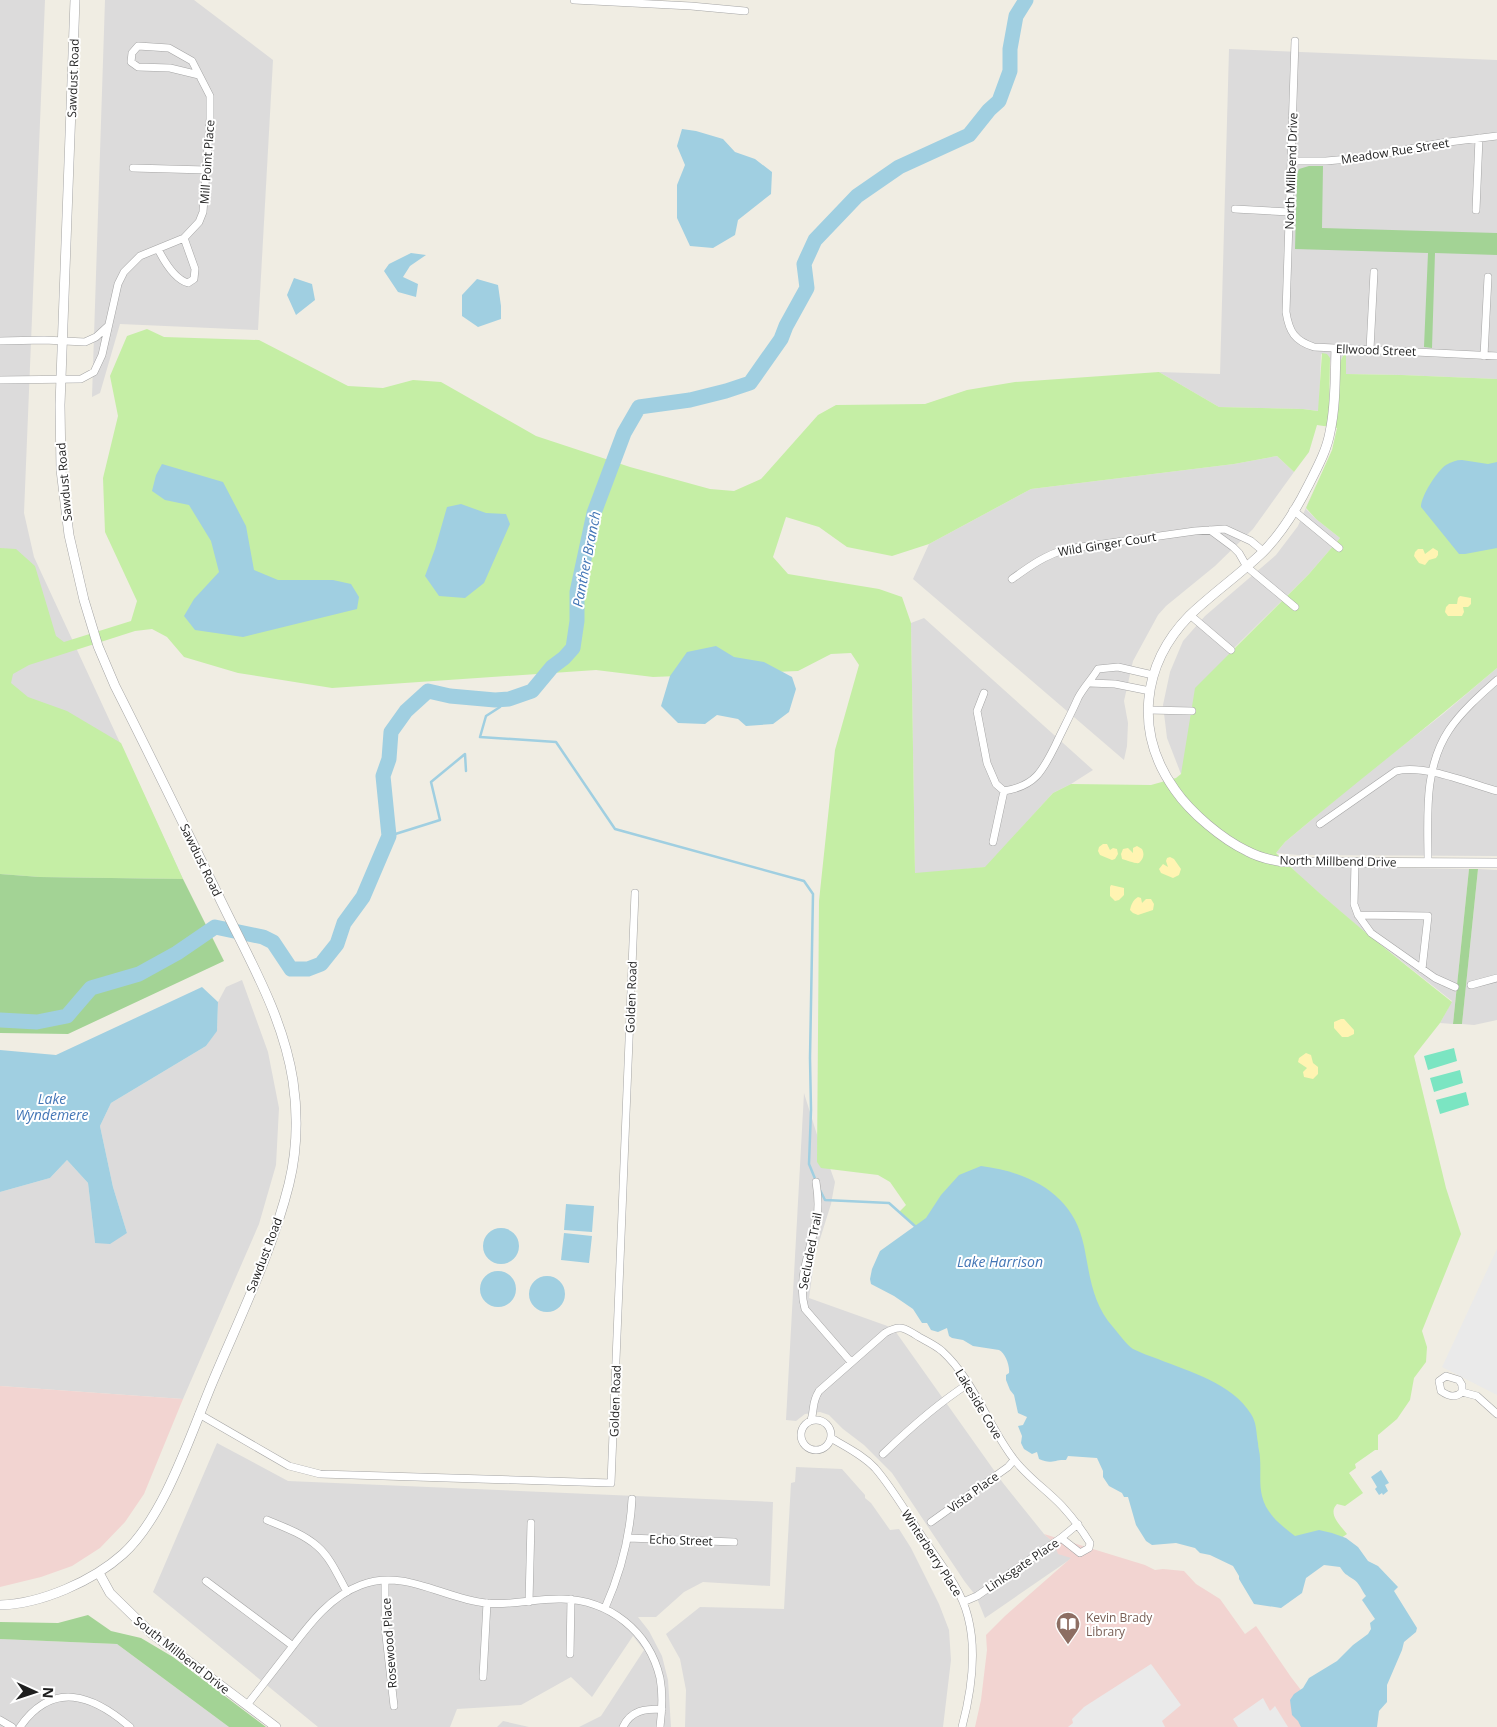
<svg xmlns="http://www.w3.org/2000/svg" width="1497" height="1727" font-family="'Open Sans',sans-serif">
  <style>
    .residential { fill: #dcdbdb }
    .commercial { fill: #f2d4d1 }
    .grass { fill: #c5eea5; fill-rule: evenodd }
    .forest { fill: #a3d395 }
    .sand { fill: #fff4b2 }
    .pitch { fill: #7be5c2 }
    .parking { fill: #eaeaea }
    .water { fill: #a0cfe1 }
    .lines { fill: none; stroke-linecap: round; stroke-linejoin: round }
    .stream { stroke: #a0cfe1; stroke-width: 2.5 }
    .river { stroke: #a0cfe1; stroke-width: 15 }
    .minor-casing { stroke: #a5a5a5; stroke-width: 8 }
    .tertiary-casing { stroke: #a5a5a5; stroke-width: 10 }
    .minor { stroke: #fff; stroke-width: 7 }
    .tertiary { stroke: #fff; stroke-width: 9 }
    .labels { text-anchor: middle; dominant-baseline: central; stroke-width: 4; stroke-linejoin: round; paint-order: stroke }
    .street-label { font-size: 12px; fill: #1e1e1e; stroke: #fff }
    .education-label { font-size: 12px; fill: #785e54; stroke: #fff; text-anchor: start }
    .water-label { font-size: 14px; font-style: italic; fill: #4376b6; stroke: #fff }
  </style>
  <rect width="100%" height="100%" fill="#f0ede3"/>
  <path class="residential" d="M0,0H45L24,513L34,557L183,879L0,874Z
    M105,0H194L273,60L258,330L120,324L100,393L92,397Z
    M1229,49L1497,60V379L1402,375L1346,374V355L1343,356L1339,364L1331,363L1330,358L1321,354L1319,411L1303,409L1219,407L1159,372L1220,374Z
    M1277,456L1294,472L1253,529L1215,566L1166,606L1158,615L1133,661L1124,701L1128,723L1127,746L1124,760L913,579L929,544L1031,489L1234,464Z
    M1318,480L1306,509L1316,519L1340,538L1309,574L1233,649L1181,774L1167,738L1163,705L1170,672L1183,641L1205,616L1276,555L1298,526Z
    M924,618L1093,770L1071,784L1053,793L986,867L915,874L911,623Z
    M1497,668V856L1298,855L1276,853L1285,842L1359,780L1443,714Z
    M1290,866L1469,869L1453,1024L1440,1023L1452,1001L1362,930L1305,881Z
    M1478,869L1497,870V1020L1474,1025L1462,1024Z
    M242,980L268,1052L279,1108L276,1165L259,1224L183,1399L0,1386V1192L50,1178L67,1160L88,1183L95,1243L127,1233L113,1187L100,1126L111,1103L206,1046L217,1030L218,1002L226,987Z
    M804,1093L818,1138L817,1162L830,1168L835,1182L831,1204L815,1255L809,1298L893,1328L1003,1483L1044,1534L1072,1558L985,1618L976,1596L965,1582L892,1473L864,1445L843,1429L829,1415L820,1412L805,1414L796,1421L786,1420Z
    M217,1443L288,1481L773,1502L770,1586L703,1582L684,1592L656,1617H638L649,1631L662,1656L668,1680L671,1727H579L601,1716L644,1650L633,1636L592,1697L571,1677L521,1705L457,1709L450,1727H318L153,1592Z
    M796,1467L842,1469L865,1495V1498L871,1503L890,1530L899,1529L911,1548L939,1604L949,1630L951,1660L943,1727H685L686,1690L680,1659L666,1634L700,1607L784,1609L791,1483L795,1482Z
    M0,1639L117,1644L229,1727H0Z
    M503,1721L529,1727H497Z"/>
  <path class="commercial" d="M0,1386L183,1399L144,1494L125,1522L100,1548L72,1566L41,1577L0,1587Z
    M1044,1534L1145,1565L1155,1570L1163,1569L1184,1571L1196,1584L1220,1599L1245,1634L1256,1626L1291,1677L1329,1727H975L981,1700L987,1650L986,1635L1005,1616L1071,1558L1058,1554L1054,1543Z"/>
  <path class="grass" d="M147,329L164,337L259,340L348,386L383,388L413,380L441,382L536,436L630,467L710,489L734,491L761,479L818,415L836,405L925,404L967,390L1015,382L1159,372L1219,407L1303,409L1318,411L1322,353L1327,354L1330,358L1329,412L1338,413L1339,364L1343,356L1346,354V374L1402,375L1497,379V668C1428,727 1355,783 1285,842L1276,853C1331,906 1392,954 1452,1002L1440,1023L1414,1056L1446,1188L1461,1234L1422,1331L1427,1347L1426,1362L1414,1378L1410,1400L1397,1419L1378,1435V1450H1375L1355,1464L1356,1468L1349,1473L1363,1493L1345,1506L1337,1504C1327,1514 1341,1526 1347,1534L1321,1552L1308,1555L1033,1336L899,1212L906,1205L890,1182L878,1175L821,1168L817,1162L819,901L835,750L859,665L851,653L831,654L798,671L653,677L596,670L332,688L238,673L184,657L167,637L152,629L135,631L29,665L13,674L11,683L28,697L67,711L121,743L183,879L40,877L0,874V548L16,549L35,566L56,636L64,642L131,621L137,601L105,532L103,478L118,416L110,376L127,336ZM1317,425L1337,428L1332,450L1306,508L1316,519L1340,538L1309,574L1195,688L1181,774L1176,778L1151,785L1071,784L1053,793L985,867L915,873L911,623L902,597L879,589L788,574L773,557L786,517L819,527L847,547L892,556L929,544L1031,489L1234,464L1277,456L1294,472L1309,452Z"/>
  <path class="forest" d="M1309,166H1323L1322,228L1497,233V255L1435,253L1432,348L1424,347L1428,253L1295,249L1297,174L1299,169Z
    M1469,869H1478L1462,1024H1453Z
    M0,874L40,877L183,879L224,961L68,1034L0,1033Z
    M88,1615L111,1631L141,1638L173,1657L266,1727H229L117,1644L0,1639V1622L58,1623Z"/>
  <path class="sand" d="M1433,548L1438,551V555L1436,558L1429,560L1425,565L1419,563L1414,556L1415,552L1418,549H1423L1425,554Z
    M1460,596L1471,598V604L1468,607H1463L1464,612L1462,616H1448L1445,612L1446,607L1449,604H1457L1458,598Z
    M1103,844H1107L1110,850L1113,848L1117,849L1118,854L1115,859L1112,860L1100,855L1098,851L1099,847Z
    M1137,846L1142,849C1145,855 1143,859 1139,863C1136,864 1126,860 1122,859L1121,854L1123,849L1128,848L1133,853V848Z
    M1170,857L1174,859L1181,869L1179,875L1173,878L1161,873L1159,869L1163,864L1168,867L1166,861L1167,858Z
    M1111,885L1124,888V895L1119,900L1115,901L1110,896V887Z
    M1138,897L1141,898L1142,903L1146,899H1151L1154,904L1153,910L1138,915L1133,913L1130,910C1131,905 1133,900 1138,897Z
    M1341,1019H1344L1354,1030V1034L1348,1037H1342L1334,1028V1022Z
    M1306,1053L1311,1055L1313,1063L1318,1067V1074L1313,1079L1304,1077L1303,1072L1307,1068L1298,1062L1299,1058Z"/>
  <path class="pitch" d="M1454,1048L1457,1061L1428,1070L1424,1056Z
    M1460,1070L1463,1083L1434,1092L1430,1078Z
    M1466,1092L1469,1105L1440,1114L1436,1100Z"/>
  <path class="parking" d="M1497,1249V1395L1442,1367Z
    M1151,1664L1181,1705L1162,1721L1165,1727H1068L1073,1723L1072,1719L1084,1707Z
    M1263,1698L1270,1711L1275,1706L1288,1727H1238L1233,1719Z"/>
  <path class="water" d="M682,129L696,131L723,139L735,152L755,159L772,172L771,194L738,220L735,235L713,248L690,246L677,218V185L685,165L677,146Z
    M411,253L426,255L410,266L403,277L418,284L416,297L398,292L384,271L389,264Z
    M294,278L312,284L315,300L296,315L287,295Z
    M477,279L498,285L501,306V319L478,327L462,316V295Z
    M1462,460L1488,464L1497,462V548L1465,554H1459L1421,507C1421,496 1437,471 1446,465C1451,462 1456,460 1462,460Z
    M162,464L223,482L246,526L254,570L278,580H333L351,584L359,597L357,609L243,637L195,630L184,616L194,599L219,572L211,541L189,505L165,500L152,491L156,475Z
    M461,504L486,513L506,514L510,524L484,583L465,598L439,596L425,576L435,549L447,507Z
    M716,646L734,657L764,662L792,677L796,689L789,712L773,724L746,726L738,719L717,715L705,724L678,723L661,706L670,676L687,652Z
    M202,987L218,1002L217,1031L206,1046L111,1103L100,1126L113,1187L127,1233L110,1244L95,1243L88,1183L67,1160L50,1178L0,1192V1050L56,1055Z
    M981,1166C1029,1172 1074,1194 1084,1246C1090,1276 1092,1303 1113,1327C1119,1334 1126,1344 1133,1349C1141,1353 1150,1356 1158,1359C1190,1372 1232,1383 1251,1414C1257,1423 1256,1433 1258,1443C1258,1448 1260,1453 1260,1458C1261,1471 1259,1484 1262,1496C1266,1514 1282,1526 1295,1536L1319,1530L1332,1533L1346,1538L1358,1547L1368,1561L1378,1566L1398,1587L1394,1591L1417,1628L1416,1632L1404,1642L1402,1650L1387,1685V1702L1379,1711L1377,1727H1301L1298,1721L1292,1715L1290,1700L1294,1694L1303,1688L1309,1678L1337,1661L1353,1645L1368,1634L1371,1629L1370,1623L1375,1619L1362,1600L1366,1596C1362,1591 1359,1582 1353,1579C1346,1574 1345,1575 1340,1567L1324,1565L1306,1578L1302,1593L1281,1608L1254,1604L1239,1579V1576L1233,1566L1210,1555L1200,1553L1195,1548L1176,1543L1152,1545L1146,1541L1136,1525L1128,1497H1124L1122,1493L1109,1486L1103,1477V1471L1097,1458L1068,1456L1066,1460C1054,1459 1052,1465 1039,1459L1037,1452L1032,1454L1024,1449L1021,1443L1022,1436L1018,1426L1023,1425L1027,1417L1018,1413L1014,1395L1010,1390L1006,1380V1375L1009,1373C1010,1365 1005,1353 999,1350L973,1346L963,1340L952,1338L949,1336L947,1328L938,1332L931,1330L927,1323H922L913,1309L894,1296L871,1284L870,1279L872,1269L880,1251L926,1218L941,1195L959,1175Z
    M566,1204L594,1206L592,1232L564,1230Z
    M483 1246a18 18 0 1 1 36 0a18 18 0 1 1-36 0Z
    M564,1233L592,1236L589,1263L561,1260Z
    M480 1289a18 18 0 1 1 36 0a18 18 0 1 1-36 0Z
    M529 1294a18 18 0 1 1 36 0a18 18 0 1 1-36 0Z
    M1381,1470L1389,1483L1385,1485L1388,1491L1383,1495L1382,1493L1379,1495L1375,1489L1377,1487L1371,1477Z"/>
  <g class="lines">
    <path class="stream" d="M495,700L500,707L486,716L480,737L556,742L615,829L804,881L813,894L810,1058L811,1110L809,1164L816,1181
      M389,836L440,820L431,782L465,754L466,771
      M820,1190L825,1200L889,1203L916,1227"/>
    <path class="river" d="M0,1020L37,1022L67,1016L91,988L139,974L177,953L215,927L263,937L273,942L291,969H308L321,964L337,944L344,923L363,897L389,836L383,776L389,759L391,732L406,711L428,691L450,696L495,700L509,699L532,691L552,667L564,658L573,648L577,621V592L594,513L624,433L639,407L690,400L726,391L750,383L781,339L786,326L807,288L804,264L815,240L857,196L899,167L969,135L989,110L999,101L1010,71V49L1016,16L1026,0"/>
    <defs>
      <path id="minor" d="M574,0L691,6L745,11
        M1295,41L1286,312C1289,332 1295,341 1314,347L1497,356
        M1292,161H1326L1360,158L1441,143L1497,136
        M133,168L206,170
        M1235,209L1290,212
        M1476,210L1479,138
        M158,249C164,261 174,279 188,283L194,279L195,269L184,238
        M0,341L44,340L85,342L96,337L108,326
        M1370,349L1374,272
        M1484,356L1488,277
        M0,380L81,379L94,372L102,355L118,284L124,272L140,256L184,238L199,222L203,212L210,119V96L192,61L169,48L138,46L132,53L131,62L138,67L170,68L199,75
        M1293,510L1339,548
        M1210,530L1233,547L1239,553L1247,567L1295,607
        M1012,579C1030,566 1045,555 1067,549L1195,531L1225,529L1251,541L1263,551
        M1190,615L1231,650
        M1090,683L1115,684L1150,691
        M984,693L977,711L987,763L996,784L1004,791C1036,786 1043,770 1056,744C1063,729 1071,714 1078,698C1083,688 1092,679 1098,669L1118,667L1153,675
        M1148,710L1192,711
        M1320,824L1396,771C1424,764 1469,783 1497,791
        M993,842L1004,791
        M1428,862C1428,818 1423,769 1449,730C1461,712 1480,695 1497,680
        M1355,863L1354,904L1358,915L1371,933L1435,978L1455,987
        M1358,915L1428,916L1422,969
        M1471,985L1497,978
        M816,1182C818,1194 819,1205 817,1217C812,1247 796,1279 805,1309L851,1362
        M1446,1376L1459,1380L1462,1385V1392C1455,1399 1448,1396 1441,1391L1439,1381Z
        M1462,1392L1477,1396L1497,1414
        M199,1414L289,1466L320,1474L611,1483L635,893
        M801 1435a15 15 0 1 1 30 0a15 15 0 1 1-30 0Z
        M811,1420C815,1408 811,1404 819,1391L885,1333C900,1324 905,1328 919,1337C926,1341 935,1345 942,1351C973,1379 988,1425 1013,1458C1026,1476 1047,1490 1062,1506C1073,1518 1082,1530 1090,1543L1089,1548L1080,1553L1061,1538
        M831,1438C846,1447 863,1455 875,1468C893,1489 908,1515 923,1538C939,1562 961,1588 968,1617C977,1652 971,1693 962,1727
        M883,1454C910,1428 937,1404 968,1384
        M267,1520C284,1527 303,1534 317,1546C331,1558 338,1576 347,1592
        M931,1522L1008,1467L1014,1460
        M628,1538L734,1542
        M206,1581L293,1646
        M385,1581V1627L394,1706
        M529,1602L531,1523
        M963,1602L977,1596L1061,1538L1078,1524
        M605,1608C621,1572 630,1538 632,1499
        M570,1654L571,1599
        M483,1677L487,1603
        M247,1705C261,1687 275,1669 289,1651C309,1625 329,1597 361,1585C404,1568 444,1599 486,1603C511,1606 537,1598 562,1599C609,1600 649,1631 660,1678C663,1694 662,1711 660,1727
        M0,1720L12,1727
        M20,1727C53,1680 93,1695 130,1727
        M623,1727C631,1710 645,1709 662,1709"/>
      <path id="tertiary" d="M1336,349C1335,376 1336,405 1330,432C1327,450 1317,468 1309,484C1297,508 1281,534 1262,553C1239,575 1213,593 1190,615C1141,665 1134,733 1175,790C1191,813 1222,839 1247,851C1258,857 1270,860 1283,862L1497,863
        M99,1573L110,1593L151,1633L276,1727
        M0,1605C41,1604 93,1581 123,1554C165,1516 191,1433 213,1381C240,1317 272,1252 289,1184C297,1151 298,1115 293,1081C283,1016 249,959 221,901C186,829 151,757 115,686L98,646L84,600L69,535L61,470L60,405L75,0"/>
    </defs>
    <use href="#minor" class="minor-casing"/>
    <use href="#tertiary" class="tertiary-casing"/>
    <use href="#minor" class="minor"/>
    <use href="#tertiary" class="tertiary"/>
  </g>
  <defs>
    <symbol id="library-pin" viewBox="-11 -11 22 30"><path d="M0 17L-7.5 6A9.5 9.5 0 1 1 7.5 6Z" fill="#8d6e63" stroke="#fff"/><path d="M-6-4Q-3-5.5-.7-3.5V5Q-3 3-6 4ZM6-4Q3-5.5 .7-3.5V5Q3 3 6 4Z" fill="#fff"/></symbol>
  </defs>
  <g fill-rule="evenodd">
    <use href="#library-pin" x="1054" y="1610" width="28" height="38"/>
  </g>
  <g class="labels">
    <g class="street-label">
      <text transform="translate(73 78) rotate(-88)">Sawdust Road</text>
      <text transform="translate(1395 151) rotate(-9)">Meadow Rue Street</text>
      <text transform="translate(207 162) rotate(-86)">Mill Point Place</text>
      <text transform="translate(1291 171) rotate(-88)">North Millbend Drive</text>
      <text transform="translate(1376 350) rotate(2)">Ellwood Street</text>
      <text transform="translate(64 482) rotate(-95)">Sawdust Road</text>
      <text transform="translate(1107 544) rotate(-9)">Wild Ginger Court</text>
      <text transform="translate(201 860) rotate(64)">Sawdust Road</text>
      <text transform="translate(1338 861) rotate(1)">North Millbend Drive</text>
      <text transform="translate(631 997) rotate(-88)">Golden Road</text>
      <text transform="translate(810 1251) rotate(-79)">Secluded Trail</text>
      <text transform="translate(264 1255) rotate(-69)">Sawdust Road</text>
      <text transform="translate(615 1401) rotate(-88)">Golden Road</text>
      <text transform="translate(979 1404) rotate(59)">Lakeside Cove</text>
      <text transform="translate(973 1492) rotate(-36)">Vista Place</text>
      <text transform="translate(681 1540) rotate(2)">Echo Street</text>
      <text transform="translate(932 1553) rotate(57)">Winterberry Place</text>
      <text transform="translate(1022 1565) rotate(-34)">Linksgate Place</text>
      <text transform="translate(389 1643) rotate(-94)">Rosewood Place</text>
      <text transform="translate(182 1655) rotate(38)">South Millbend Drive</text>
    </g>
    <g class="education-label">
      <text x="1086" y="1617">Kevin Brady<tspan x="1086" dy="14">Library</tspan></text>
    </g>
    <g class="water-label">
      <text transform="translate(586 559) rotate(-79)">Panther Branch</text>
      <text x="52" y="1098">Lake<tspan x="52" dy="16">Wyndemere</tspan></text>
      <text x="1000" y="1261">Lake Harrison</text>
    </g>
  </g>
  <g transform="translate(35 1692) rotate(93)" stroke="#ffffff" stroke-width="4" paint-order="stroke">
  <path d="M0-4L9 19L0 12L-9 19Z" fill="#1e1e1e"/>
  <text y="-8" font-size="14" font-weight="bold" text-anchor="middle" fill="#1e1e1e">N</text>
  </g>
</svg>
